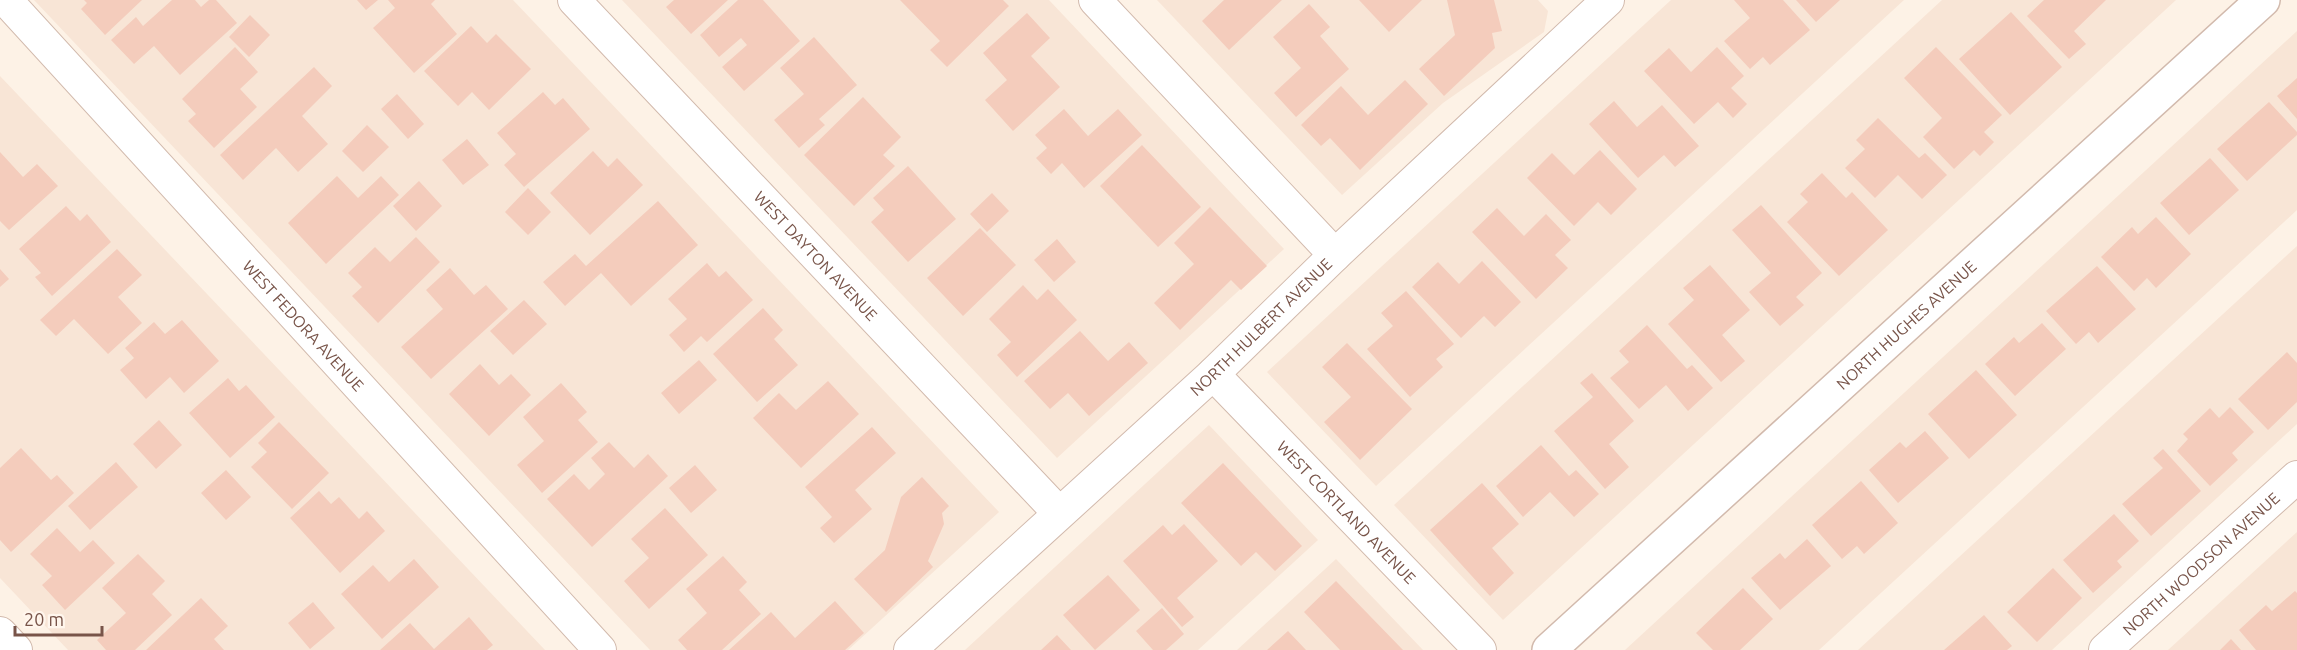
<svg xmlns="http://www.w3.org/2000/svg" width="2297" height="650" font-family="Ubuntu,sans-serif">
  <style>
    .residential { fill: #f8e5d6 }
    .building { fill: #f4ccbc }
    .lines { fill: none; stroke-linecap: round; stroke-linejoin: round }
    .minor-casing { stroke: #d2baad; stroke-width: 34 }
    .tertiary-casing { stroke: #d2baad; stroke-width: 36 }
    .minor { stroke: #fff; stroke-width: 32 }
    .tertiary { stroke: #fff; stroke-width: 33 }
    .labels { text-anchor: middle; dominant-baseline: central; stroke-width: 4.5; stroke-linejoin: round; paint-order: stroke }
    .street-label { font-size: 16px; fill: #785449; stroke: #fff6ed }
  </style>
  <rect width="100%" height="100%" fill="#fdf2e6"/>
  <path class="residential" d="M34,0H513L999,512L848,650H650Z
    M622,0H1049L1284,249L1057,458Z
    M1157,0H1538L1548,11L1544,32L1443,103L1342,195Z
    M1671,0H1904L1376,486L1267,372Z
    M1942,0H2176L1503,620L1394,505Z
    M2297,31V210L2284,222L1819,650H1625Z
    M0,76L545,650H68L0,578Z
    M2297,246V424L2218,497L2052,650H1858Z
    M1209,425L1318,540L1198,650H965Z
    M2297,532V650H2168L2273,554Z
    M1336,559L1423,650H1237Z"/>
  <path class="building" d="M84,0H142L105,35L81,9L87,3Z
    M172,0H195L201,7L209,0H216L237,23L180,75L154,46L134,64L111,40L136,17L143,26Z
    M357,0H378L366,10Z
    M388,0H435L431,4L457,34L414,73L373,28L395,8Z
    M674,0H728L691,34L666,7Z
    M738,0H763L800,41L744,91L722,67L747,45L741,38L719,57L700,35Z
    M900,0H1003L1009,6L947,67L930,50L940,41Z
    M1224,0H1282L1229,50L1202,21Z
    M1359,0H1422L1389,32Z
    M1447,0H1494L1502,31L1492,33L1495,48L1444,96L1419,69L1455,35Z
    M1734,0H1783L1810,30L1770,65L1763,57L1750,69L1724,41L1750,18Z
    M1796,0H1840L1816,22Z
    M2044,0H2106L2074,31L2086,44L2069,59L2027,16Z
    M1309,4L1330,27L1320,36L1349,69L1296,117L1274,93L1301,68L1273,37Z
    M2011,12L2062,67L2010,115L1959,59Z
    M1027,13L1050,38L1031,56L1060,87L1013,131L985,100L1007,80L983,53Z
    M250,15L270,35L249,57L229,37Z
    M471,26L487,43L496,34L531,69L489,110L472,92L458,106L424,71Z
    M814,37L857,85L819,119L825,125L799,148L774,120L804,94L780,68Z
    M235,47L258,72L240,89L257,107L214,148L188,121L196,114L182,99Z
    M1717,47L1744,76L1731,88L1747,104L1733,118L1718,102L1694,124L1644,71L1669,48L1691,72Z
    M1936,47L2002,115L1984,132L1994,142L1980,156L1974,150L1954,169L1923,137L1942,118L1904,78Z
    M314,67L332,86L302,116L328,144L298,172L276,148L243,180L220,155Z
    M2297,78V119L2277,96Z
    M1405,80L1428,104L1360,170L1330,138L1321,146L1301,125L1341,86L1368,115Z
    M543,92L555,105L563,98L590,129L524,187L504,165L516,154L497,133Z
    M397,94L424,124L408,139L381,109Z
    M863,97L901,137L883,155L895,166L854,206L804,155Z
    M1614,101L1637,127L1662,105L1699,146L1675,167L1664,155L1638,178L1589,124Z
    M2269,102L2297,132V135L2247,181L2217,149Z
    M1064,109L1088,136L1118,109L1142,135L1084,188L1062,163L1051,174L1036,158L1047,148L1035,135Z
    M1878,118L1919,158L1925,153L1947,175L1922,199L1898,175L1875,198L1845,168L1865,149L1856,140Z
    M367,125L389,147L363,172L342,151Z
    M467,139L489,165L463,185L442,160Z
    M1142,145L1201,207L1158,247L1100,186Z
    M1600,150L1637,189L1611,215L1598,202L1574,226L1527,178L1552,153L1574,175Z
    M593,151L608,167L617,158L643,185L590,235L550,193Z
    M0,152L23,177L37,164L58,186L9,230L0,221Z
    M2210,158L2239,190L2189,235L2160,203Z
    M908,166L956,219L908,262L871,222L884,210L873,198Z
    M1822,173L1846,198L1852,192L1888,230L1839,276L1787,222L1808,202L1800,194Z
    M337,176L358,198L381,176L399,195L326,264L288,223Z
    M419,181L442,206L416,231L393,206Z
    M528,188L551,212L528,235L505,212Z
    M992,193L1009,211L987,232L970,214Z
    M658,201L698,245L631,306L601,273L565,306L543,282L575,254L586,266Z
    M1761,205L1822,273L1796,297L1804,305L1780,326L1749,292L1771,273L1732,230Z
    M66,206L80,221L87,214L111,242L52,296L35,277L41,273L19,249Z
    M1210,207L1267,266L1241,290L1231,280L1180,330L1154,303L1194,264L1174,243Z
    M1497,208L1524,236L1546,214L1571,240L1555,255L1568,268L1536,299L1472,232Z
    M2156,217L2191,254L2156,288L2147,278L2134,291L2101,257L2132,227L2138,234Z
    M980,228L1016,265L963,316L927,278Z
    M416,237L440,262L378,323L352,296L362,287L348,273L375,247L390,262Z
    M1057,239L1076,262L1054,282L1034,260Z
    M117,249L142,275L118,297L142,323L108,354L74,319L56,336L40,320Z
    M1482,261L1521,302L1495,327L1484,316L1461,338L1412,287L1438,262L1459,284Z
    M707,263L719,277L726,271L753,300L707,342L701,336L684,352L669,335L687,319L668,299Z
    M1710,265L1750,310L1722,335L1745,361L1721,382L1668,324L1694,300L1683,288Z
    M2097,266L2136,309L2098,343L2089,332L2076,344L2046,311Z
    M450,268L474,295L486,285L508,309L431,379L401,347L443,309L426,290Z
    M0,269L9,279L0,287Z
    M1023,285L1037,300L1048,289L1077,320L1017,377L997,355L1011,342L989,319Z
    M1406,291L1454,344L1436,359L1443,367L1410,397L1367,349L1393,326L1381,313Z
    M524,300L547,324L513,355L490,331Z
    M763,308L783,330L774,339L798,365L757,402L713,354Z
    M182,320L219,361L184,393L170,377L146,399L120,370L134,358L125,348L154,322L165,334Z
    M2042,323L2066,349L2015,396L1985,364L2014,337L2019,343Z
    M1647,325L1687,369L1692,365L1713,388L1688,411L1666,385L1639,409L1610,378L1629,362L1619,351Z
    M1080,331L1108,361L1129,342L1148,363L1089,416L1068,393L1050,409L1024,381Z
    M1347,343L1412,409L1360,460L1324,422L1351,397L1322,367Z
    M2287,352L2297,363V402L2268,430L2238,399Z
    M699,360L717,380L679,414L661,393Z
    M480,364L499,385L511,374L531,395L489,436L449,394Z
    M1976,370L2017,415L1969,459L1928,414Z
    M1592,373L1634,421L1609,444L1629,467L1605,489L1554,431L1593,397L1580,383Z
    M228,378L239,391L246,385L275,417L230,458L189,413Z
    M828,381L859,414L801,468L753,418L779,393L796,410Z
    M561,383L587,412L578,420L598,442L542,493L517,465L544,441L523,417Z
    M2230,407L2254,432L2232,453L2238,460L2210,486L2177,451L2188,439L2183,434L2210,408L2219,418Z
    M159,420L182,445L156,469L133,444Z
    M279,422L329,473L292,509L251,467L267,452L258,443Z
    M872,427L896,453L855,490L872,509L834,543L820,528L832,517L805,487Z
    M1925,431L1949,458L1898,503L1869,470L1900,442L1906,448Z
    M609,442L634,468L648,454L668,476L592,547L547,499L574,474L589,490L605,474L591,458Z
    M1541,445L1569,476L1576,470L1599,494L1574,517L1550,492L1523,517L1496,486Z
    M21,448L51,480L57,475L74,493L11,552L0,540V468Z
    M2163,449L2201,491L2151,536L2122,504L2163,468L2153,458Z
    M116,462L138,487L90,530L68,506Z
    M1223,463L1302,546L1275,571L1256,552L1241,566L1181,503Z
    M695,465L717,490L691,513L669,488Z
    M226,470L251,497L226,520L201,493Z
    M922,477L949,506L942,513L944,524L928,561L933,567L886,612L854,579L885,550L901,497Z
    M1861,481L1898,523L1864,554L1857,546L1842,559L1812,525Z
    M1482,483L1519,524L1492,548L1514,573L1490,596L1430,530Z
    M319,491L331,504L339,497L359,519L367,511L385,531L340,573L290,518Z
    M665,508L708,555L649,609L624,581L649,558L631,539Z
    M2114,514L2139,541L2117,561L2122,567L2093,593L2063,560Z
    M1184,524L1218,561L1177,598L1194,617L1182,627L1123,561L1163,525L1172,535Z
    M57,528L80,552L93,540L115,563L65,610L42,585L52,576L30,554Z
    M1807,539L1831,566L1780,610L1751,578L1780,553L1785,559Z
    M138,554L165,581L152,594L172,615L135,650H106L97,640L126,613L102,588Z
    M723,556L747,582L739,590L761,614L722,650H687L678,640L707,613L686,589Z
    M414,559L439,587L382,639L341,594L373,565L389,582Z
    M2053,568L2082,598L2037,642L2007,612Z
    M1108,575L1140,610L1095,650L1063,615Z
    M1336,581L1403,650H1340L1304,612Z
    M1743,588L1773,619L1740,650H1713L1696,633Z
    M2295,591L2297,593V650H2256L2239,630L2266,605L2272,611Z
    M201,598L228,626L214,639L224,650H146Z
    M835,601L864,633L845,650H729L771,612L795,638Z
    M313,602L335,628L310,649L288,623Z
    M1162,608L1184,634L1166,650H1153L1136,631Z
    M1984,615L2012,646L2007,650H1944Z
    M469,617L493,645L487,650H380L410,623L434,649Z
    M1288,631L1306,650H1267Z
    M1057,635L1071,650H1041Z
    M2231,639L2241,650H2220Z"/>
  <g class="lines">
    <defs>
      <g id="minor">
        <path id="s1" d="M6,0L600,650"/>
        <path id="s2" d="M574,0L1059,513"/>
        <path d="M1095,0L1335,255"/>
        <path id="s3" d="M1213,374L1480,650"/>
        <path d="M0,633L16,650"/>
        <path id="s4" d="M910,650L1213,374L1335,255L1608,0"/>
        <path id="s5" d="M2105,650L2297,477"/>
      </g>
      <g id="tertiary">
        <path id="s6" d="M1549,650L2263,0"/>
      </g>
    </defs>
    <use href="#minor" class="minor-casing"/>
    <use href="#tertiary" class="tertiary-casing"/>
    <use href="#minor" class="minor"/>
    <use href="#tertiary" class="tertiary"/>
  </g>
  <g class="labels">
    <g class="street-label">
      <text stroke="none"><textPath href="#s2" startOffset="352">WEST DAYTON AVENUE</textPath></text>
      <text stroke="none"><textPath href="#s1" startOffset="441">WEST FEDORA AVENUE</textPath></text>
      <text stroke="none"><textPath href="#s6" startOffset="483">NORTH HUGHES AVENUE</textPath></text>
      <text stroke="none"><textPath href="#s4" startOffset="477">NORTH HULBERT AVENUE</textPath></text>
      <text stroke="none"><textPath href="#s3" startOffset="192">WEST CORTLAND AVENUE</textPath></text>
      <text stroke="none"><textPath href="#s5" startOffset="129">NORTH WOODSON AVENUE</textPath></text>
    </g>
  </g>
  <path d="M15 626v9h87v-9" fill="none" stroke="#785449" stroke-width="3"/>
  <text x="24" y="626" font-size="18" fill="#785449" stroke="#fff6ed" stroke-width="4.5" paint-order="stroke">20 m</text>
</svg>
